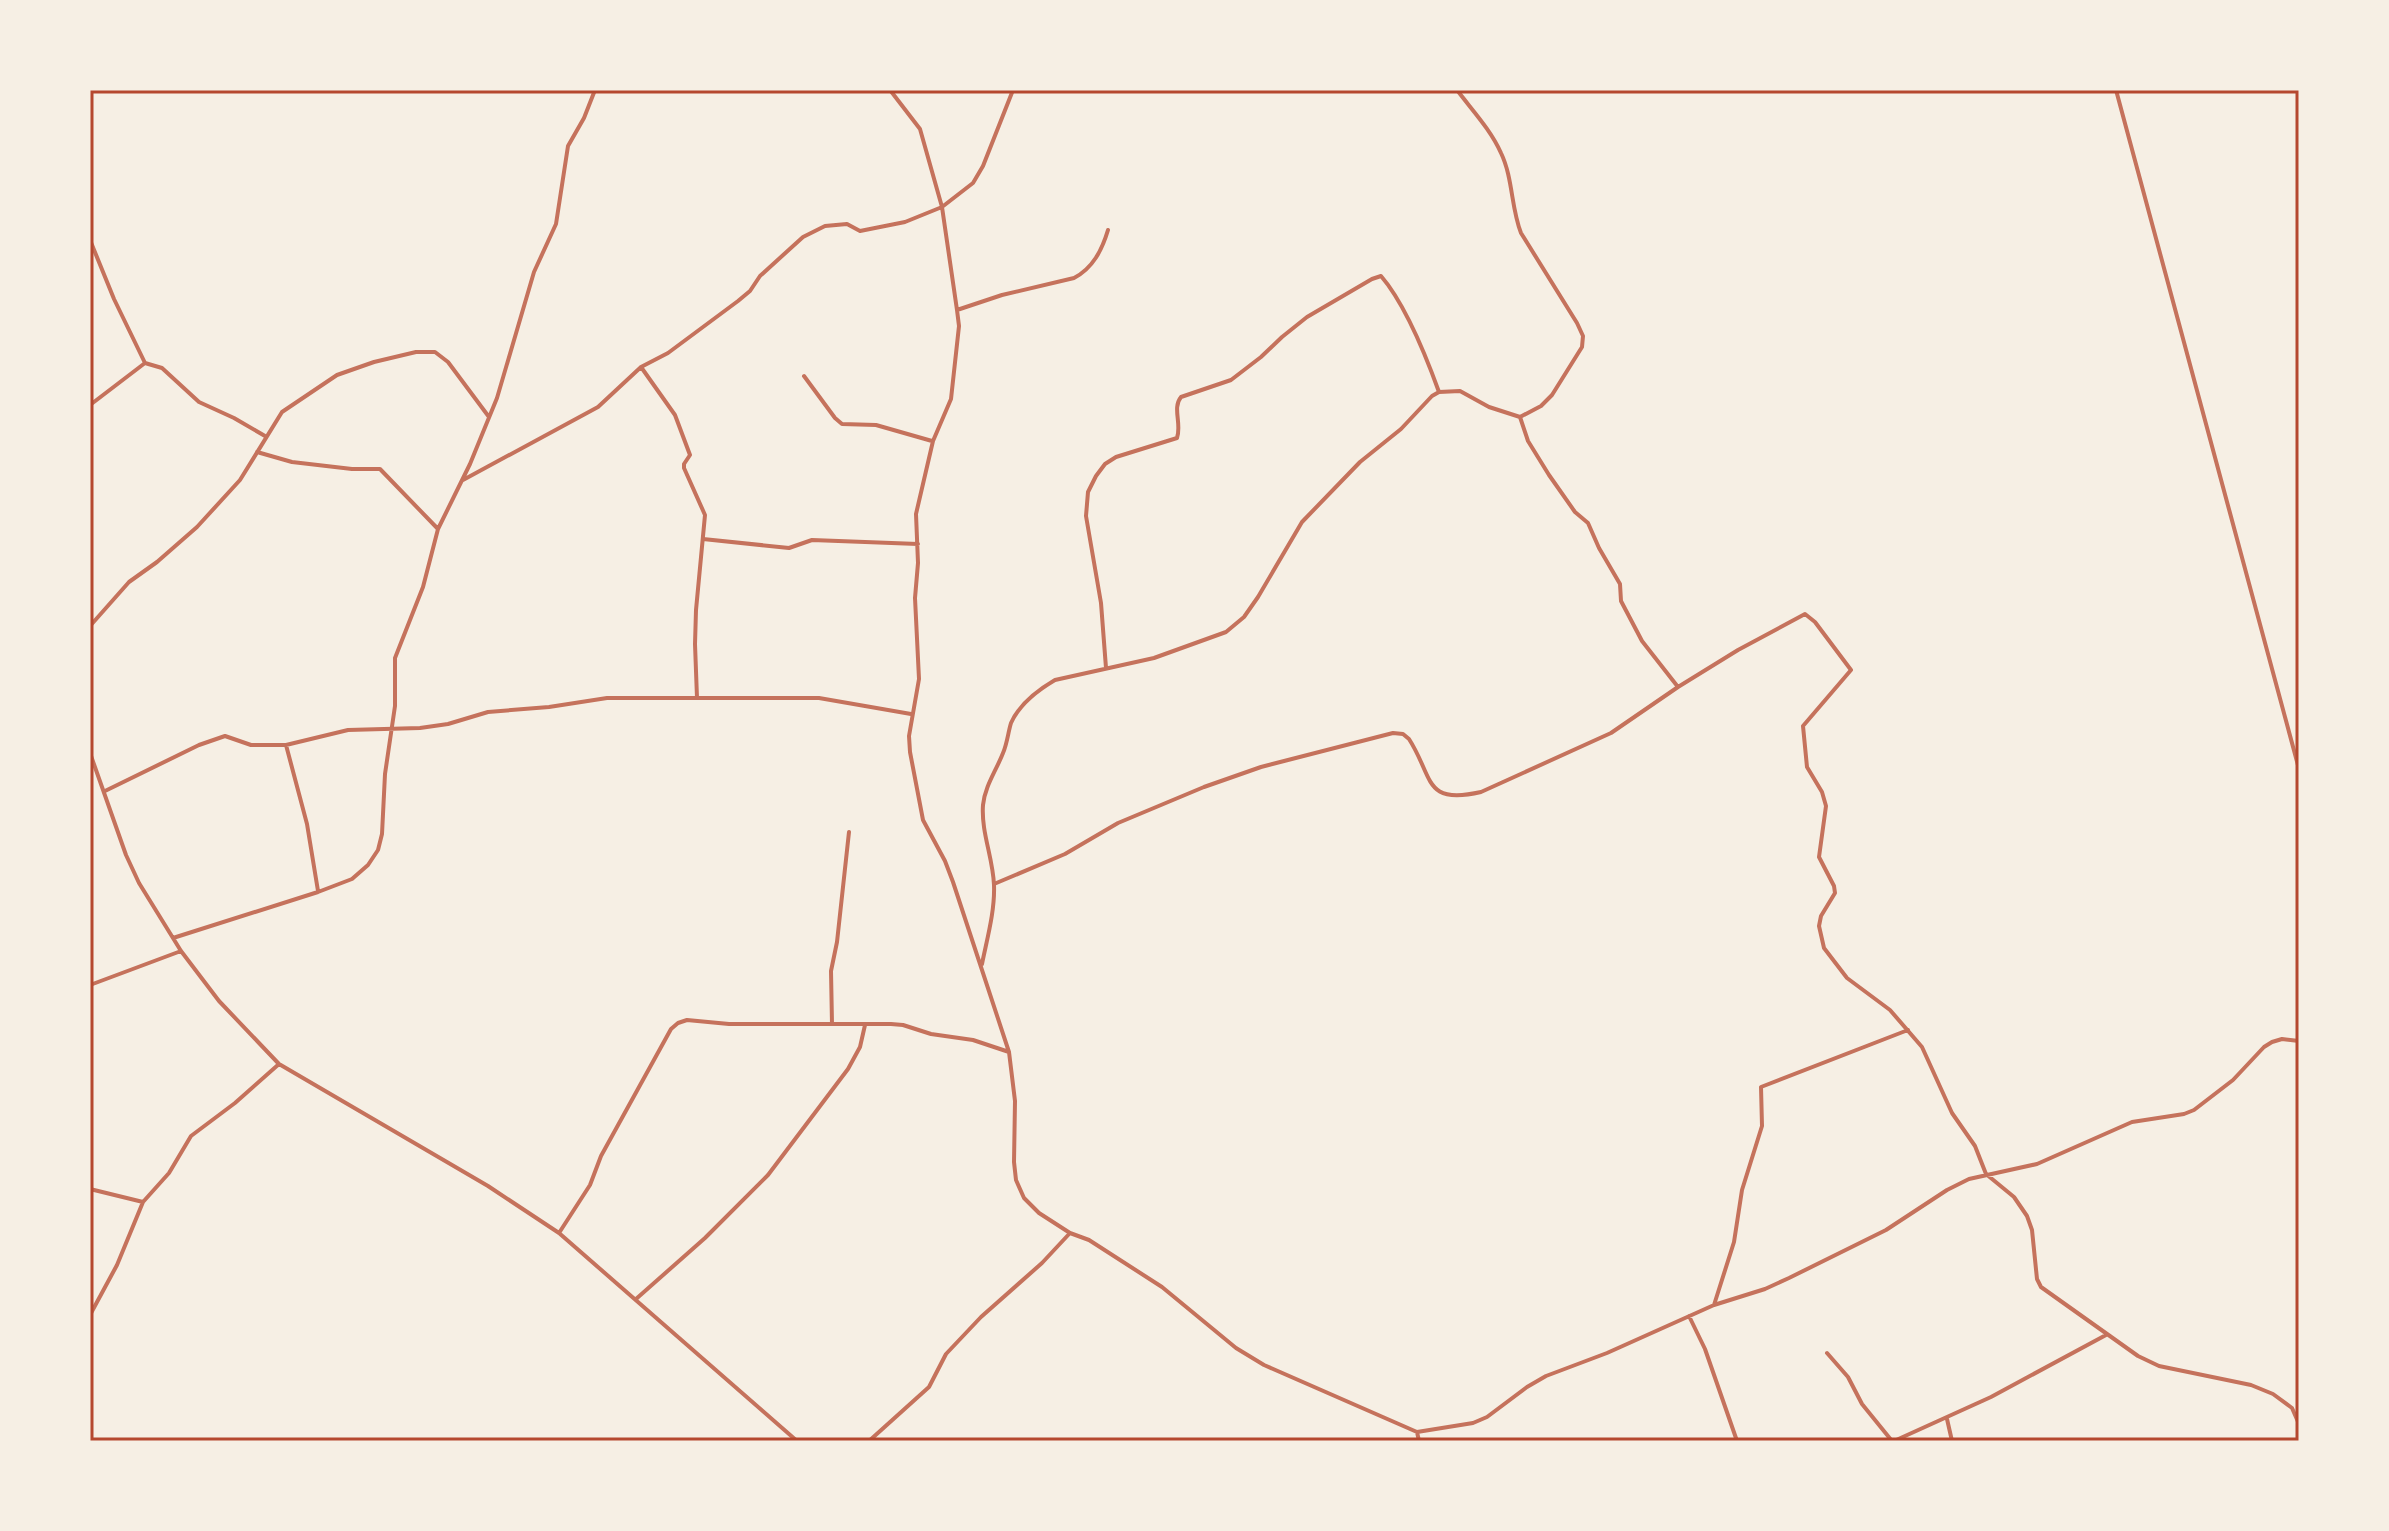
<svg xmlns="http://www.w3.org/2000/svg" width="2389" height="1531" font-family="'Roboto Serif',serif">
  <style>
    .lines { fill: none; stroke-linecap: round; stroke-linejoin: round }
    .minor { stroke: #c5725c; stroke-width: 4 }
    .neatline { fill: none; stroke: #b5482f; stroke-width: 3 }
  </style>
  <rect width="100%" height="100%" fill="#f6efe4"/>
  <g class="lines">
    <path class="minor" d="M890,90L920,129L942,207L957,310L959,326L951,399L933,441L916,514L918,563L915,598L919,679L909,736L910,752L923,820L945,861L953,882L1009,1052L1015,1101L1014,1162L1016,1180L1024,1198L1039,1213L1070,1233L1089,1240L1162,1287L1236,1348L1264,1365L1417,1432L1473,1423L1487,1417L1527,1387L1546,1376L1607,1353L1714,1305L1765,1289L1789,1278L1886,1230L1947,1190L1969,1179L2037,1164L2132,1122L2184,1114L2194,1110L2233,1080L2264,1047L2272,1042L2282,1039L2299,1041
      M2116,90L2299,769
      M90,240L114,299L145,363L162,368L199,402L234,418L265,436
      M957,310L1002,295L1074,278C1093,268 1102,250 1108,230
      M641,367L675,415L690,455L684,464V468L705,515L696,610L695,644L697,698
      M804,376L835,418L842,424L876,425L932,441
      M90,405L145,363
      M1520,417L1528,441L1549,475L1575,512L1588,523L1599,548L1620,584L1621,601L1642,641L1678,687
      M257,452L292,462L352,469H380L438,529
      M463,480L598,407L641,367L668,353L738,301L750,291L760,276L803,237L825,226L847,224L860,231L905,222L942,207L973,183L983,166L1013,90
      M703,539L789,548L812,540L918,544
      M90,626L129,582L157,562L197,527L240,480L282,412L337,375L374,362L416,352H435L448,362L489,417
      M1106,668L1101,603L1086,516L1088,492L1096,476L1105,464L1116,457L1177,438C1182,424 1172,408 1181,397L1231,380L1261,357L1282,337L1307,317L1372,279L1381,276C1406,305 1426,356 1439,392
      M286,745L307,824L318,891
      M90,753L126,855L139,883L181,951L219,1001L279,1064L488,1186L559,1233L797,1441
      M105,791L199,745L225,736L251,745H286L348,730L420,728L448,724L488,712L549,707L607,698H819L911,714
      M994,884L1065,854L1118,823L1204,787L1261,767L1393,733L1403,734L1409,739C1434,778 1423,805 1481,792L1611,733L1678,687L1738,650L1805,614L1815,622L1851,670L1803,726L1807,767L1822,792L1826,806L1819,857L1834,886L1835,893L1821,916L1819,926L1824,948L1847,978L1890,1010L1922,1047L1952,1113L1975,1146L1986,1174L2014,1197L2027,1216L2032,1230L2037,1279L2041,1287L2138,1356L2159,1366L2251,1385L2273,1394L2292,1408L2299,1424
      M173,938L318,892L352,879L368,865L378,850L382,834L385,774L395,706V658L423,587L438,529L470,464L497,398L534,272L556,224L568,146L584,118L595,90
      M982,964C987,939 995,911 994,885C993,858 981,832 983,805C985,786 996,771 1003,753C1007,744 1008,733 1011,723C1019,705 1038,690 1055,680L1154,658L1226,632L1244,617L1258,597L1302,522L1360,462L1401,429L1432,396L1439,392L1460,391L1489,407L1520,417L1541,406L1552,395L1582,347L1583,336L1577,323L1521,233C1511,208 1513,178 1501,153C1491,130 1472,110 1457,90
      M90,985L181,951
      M832,1024L831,971L837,942L849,832
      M90,1189L143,1202
      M559,1233L590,1185L601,1156L671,1029L678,1023L687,1020L729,1024H891L903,1025L931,1034L973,1040L1009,1052
      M636,1299L705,1238L768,1175L848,1069L860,1047L865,1025
      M1714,1305L1734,1242L1742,1190L1762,1126L1761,1087L1908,1030
      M90,1315L117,1265L143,1202L169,1173L191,1136L235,1103L279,1064
      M1689,1316L1705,1349L1737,1441
      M1827,1353L1848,1377L1862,1404L1892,1441
      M1947,1419L1952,1441
      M1417,1432L1419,1441
      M869,1441L929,1387L946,1354L981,1317L1042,1263L1070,1233
      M1894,1441L1991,1397L2106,1335"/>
  </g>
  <rect width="2389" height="1531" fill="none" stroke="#f6efe4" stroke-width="184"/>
  <rect x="92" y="92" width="2205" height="1347" class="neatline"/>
</svg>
